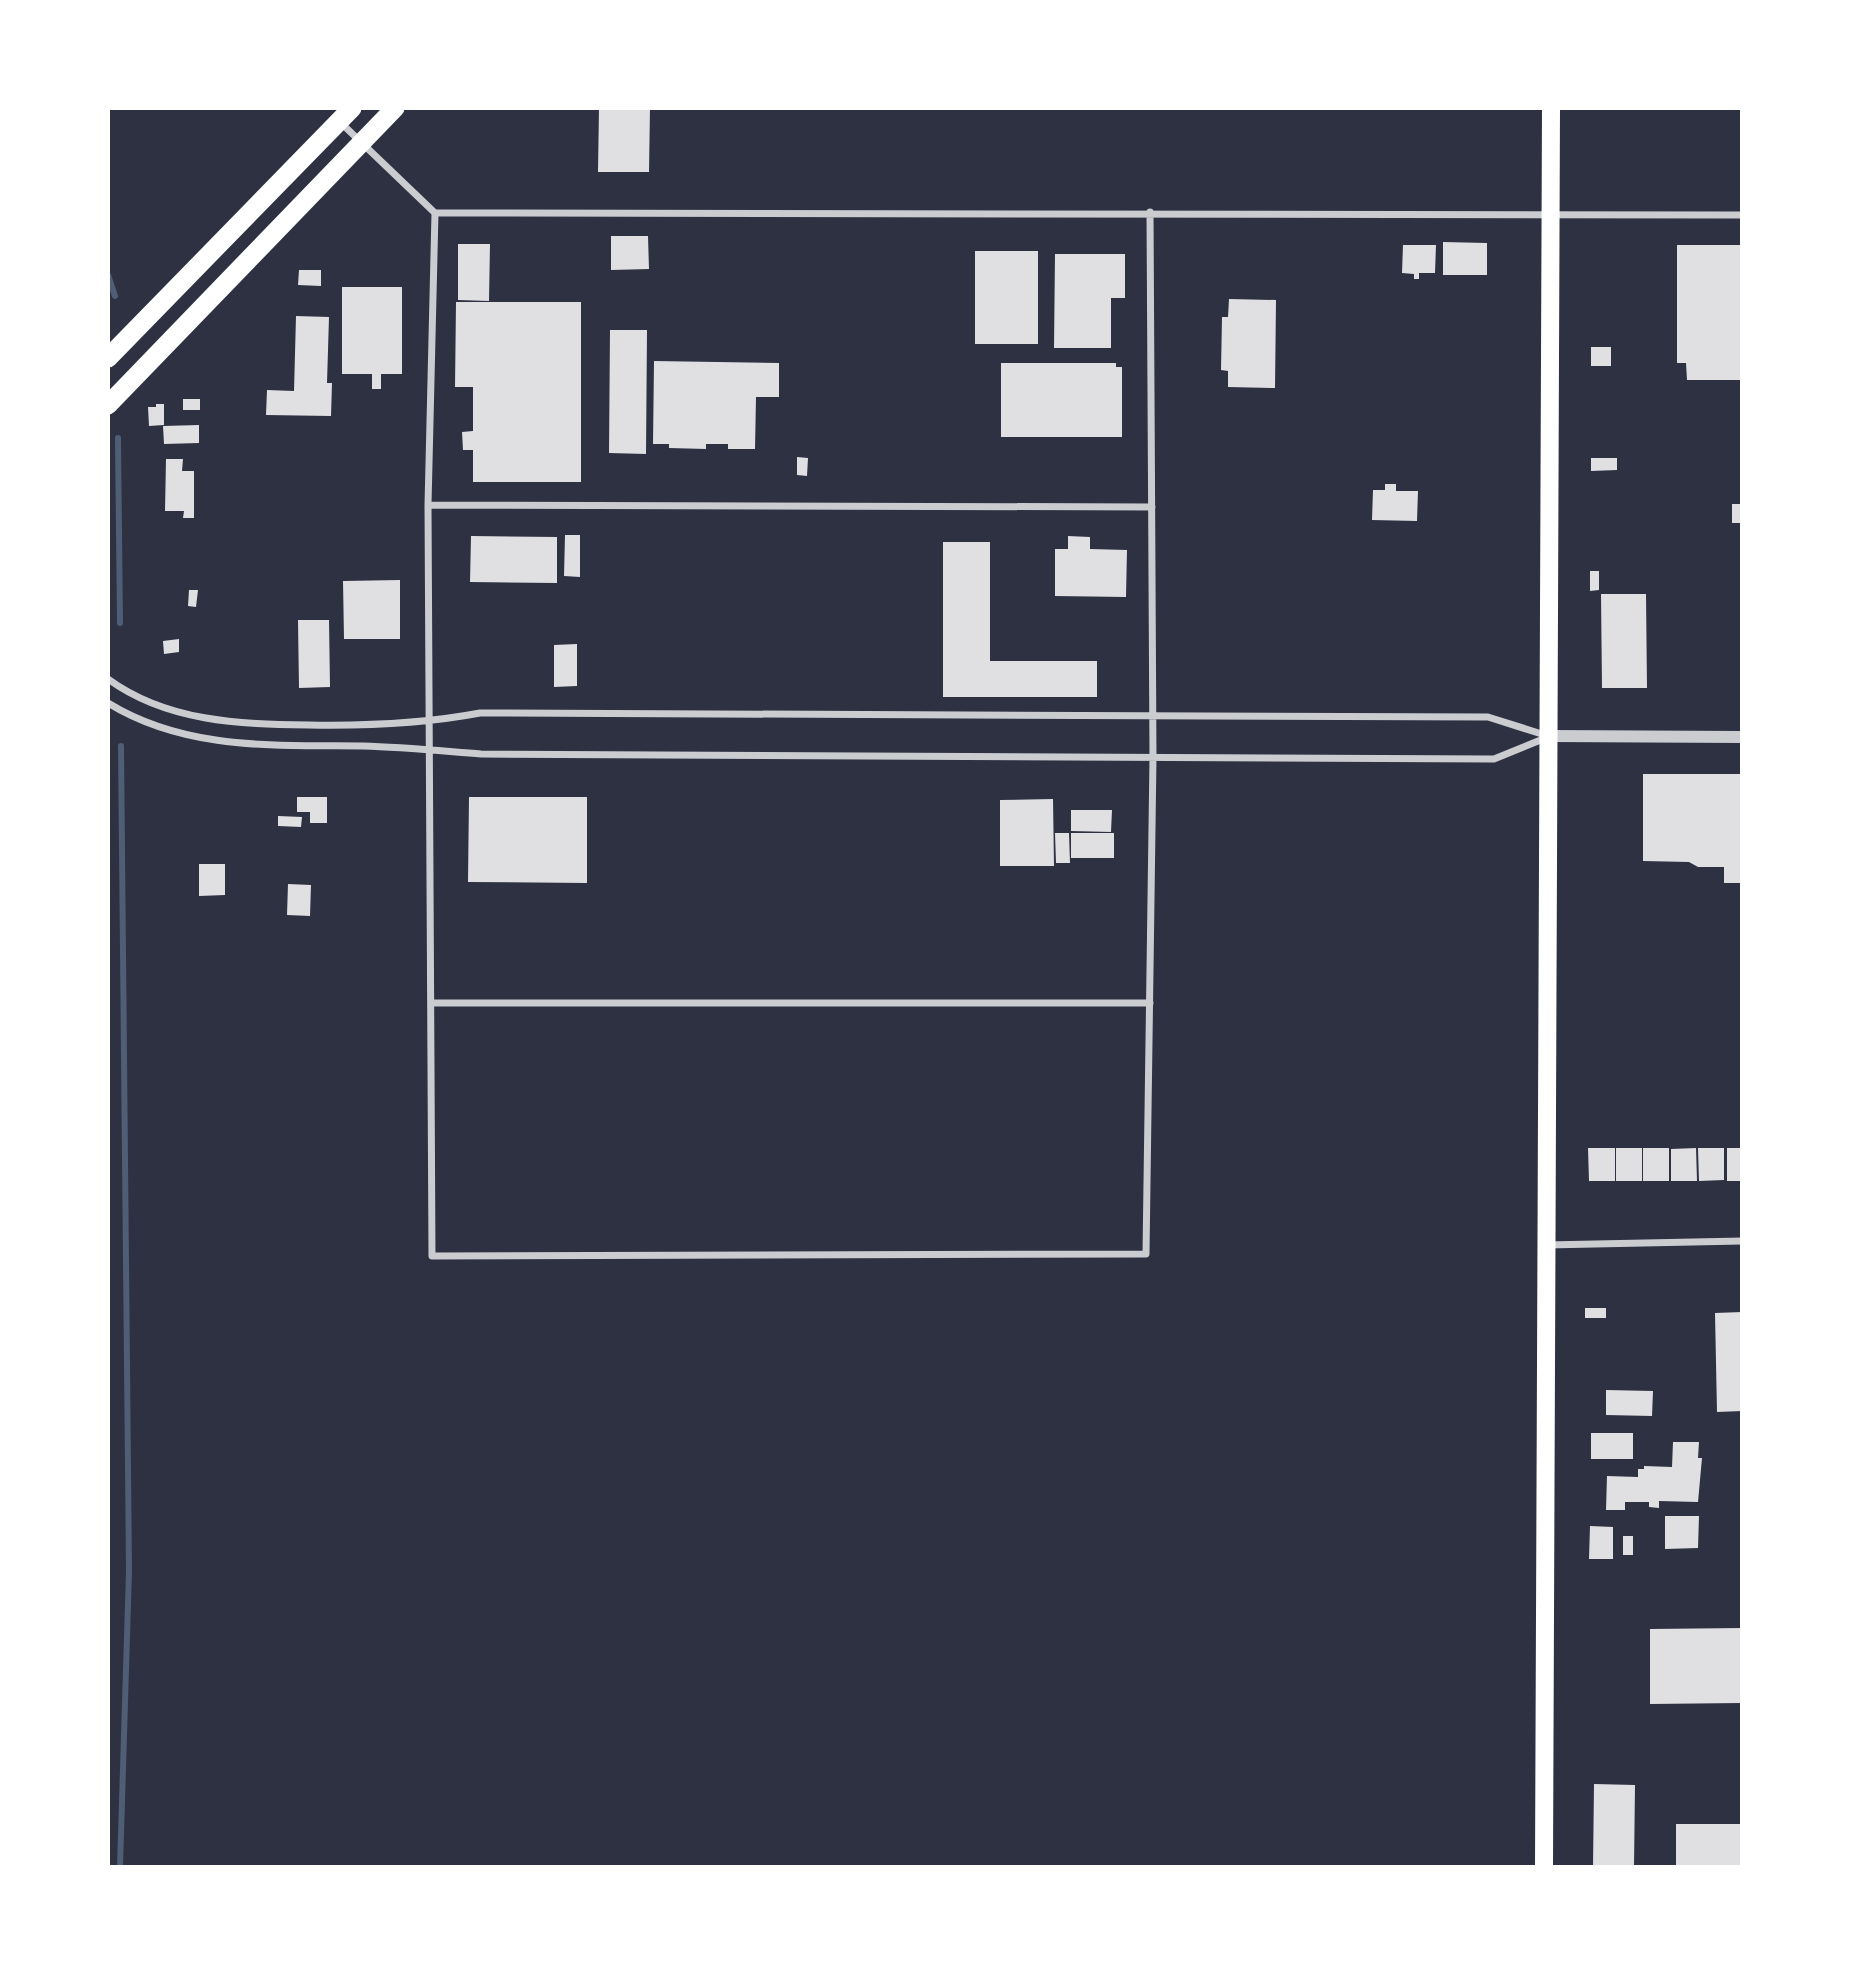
<svg xmlns="http://www.w3.org/2000/svg" width="1850" height="1975" font-family="Karla,sans-serif">
  <style>
    .lines { fill: none; stroke-linecap: round; stroke-linejoin: round }
    .stream { stroke: #4f5d75; stroke-width: 6 }
    .building { fill: #e0e0e3 }
    .minor { stroke: #caccd0; stroke-width: 7 }
    .tertiary { stroke: #caccd0; stroke-width: 12 }
    .primary { stroke: #fff; stroke-width: 18 }
    .trunk { stroke: #fff; stroke-width: 19 }
  </style>
  <rect width="100%" height="100%" fill="#2d3142"/>
  <g class="lines">
    <path class="stream" d="M108,275L115,296
      M118,438L120,623
      M120,1867L129,1571L121,746"/>
  </g>
  <path class="building" d="M599,108H650L649,172H598Z
    M611,236H648L649,269L611,270Z
    M1443,242L1487,243V275H1443Z
    M458,244H490L489,301L458,300Z
    M1403,245H1436L1435,273H1419V279H1414V274L1402,273Z
    M1677,245H1742V380H1687L1686,363H1677Z
    M975,251H1038V344H975Z
    M1055,254H1125V298H1111V348H1054Z
    M299,270H321V286L298,285Z
    M342,287H402V374H381V389H372V374H342Z
    M1229,299L1276,300L1275,388L1228,387V371L1221,370L1222,317H1228Z
    M456,302H581V482H473V450H463L462,432L473,431V387H455Z
    M296,316L329,317L327,383H332L331,416L266,415L267,390L294,391Z
    M610,330H647L646,454L609,453Z
    M1591,347H1611V366H1591Z
    M654,361L779,363V397H756L755,449H728V444H706V449L669,448V444H653Z
    M1001,363H1116V367H1122V437H1001Z
    M183,399H200V410H183Z
    M156,404H164V425L149,426L148,407H156Z
    M199,425V443L164,444L163,426Z
    M797,457L808,458L807,476L797,475Z
    M1591,458H1617V470L1591,471Z
    M166,459H183L182,471H194V518H183L184,511H165Z
    M1385,484H1396V491H1418L1417,521L1372,520L1373,490H1385Z
    M1732,504H1742V523H1732Z
    M565,535H580V577L564,576Z
    M471,536L557,537V583L470,582Z
    M1068,536L1090,537V549L1127,550L1126,597L1055,596V549H1068Z
    M943,542H990V661H1097V697H943Z
    M1590,571H1599V590L1590,591Z
    M400,580V639H344L343,581Z
    M189,590H198L196,607L188,606Z
    M1601,594H1646L1647,688H1602Z
    M298,620H329L330,687L299,688Z
    M179,639V652L164,654L163,641Z
    M577,644V686L554,687V645Z
    M1643,774H1742V883H1724V867H1698L1689,862L1643,861Z
    M297,797H327V823H310V812H297Z
    M469,797H587V883L468,882Z
    M1053,799L1054,866H1000V800Z
    M1071,810H1112L1111,832L1071,831Z
    M278,816L302,817L301,827L278,826Z
    M1055,833H1069L1070,863H1056Z
    M1071,833H1114V858H1071Z
    M199,864H225V895L199,896Z
    M288,884L311,885L310,916L287,915Z
    M1588,1148H1615V1181H1589Z
    M1616,1148H1642V1181H1616Z
    M1643,1148H1669V1181H1643Z
    M1696,1148L1697,1181H1671V1149Z
    M1698,1148H1724V1180L1699,1181Z
    M1727,1148H1742V1181H1727Z
    M1585,1308H1606V1318H1585Z
    M1742,1312V1411L1717,1412L1715,1313Z
    M1606,1390L1653,1391L1652,1416L1606,1415Z
    M1591,1433H1633V1459H1591Z
    M1673,1442H1699L1698,1458H1702L1698,1502L1659,1501V1508L1649,1507V1502H1625V1510H1606L1607,1476L1638,1477V1469H1644V1466L1672,1467Z
    M1665,1516H1699L1698,1548L1665,1549Z
    M1590,1526L1613,1527V1559H1589Z
    M1623,1536H1633V1555H1623Z
    M1742,1628V1703L1650,1704V1629Z
    M1594,1784L1635,1785L1634,1867H1593Z
    M1676,1824H1742V1867H1676Z"/>
  <g class="lines">
    <path class="minor" d="M340,122L435,213L1742,215
      M435,213L428,505L432,1256L1146,1254L1153,757L1150,212
      M428,505L1152,507
      M108,679C167,722 239,724 309,725C367,726 422,724 480,713L1488,717L1548,736
      M108,703C186,751 276,745 363,746C402,747 442,751 481,754L1494,759L1548,737
      M431,1003H1150
      M1546,1245L1742,1241"/>
    <path class="tertiary" d="M1549,736L1742,737"/>
    <path class="primary" d="M1544,1867L1551,108"/>
    <path class="trunk" d="M108,358L352,108
      M108,405L395,108"/>
  </g>
  <rect width="1850" height="1975" fill="none" stroke="#ffffff" stroke-width="220"/>
</svg>
